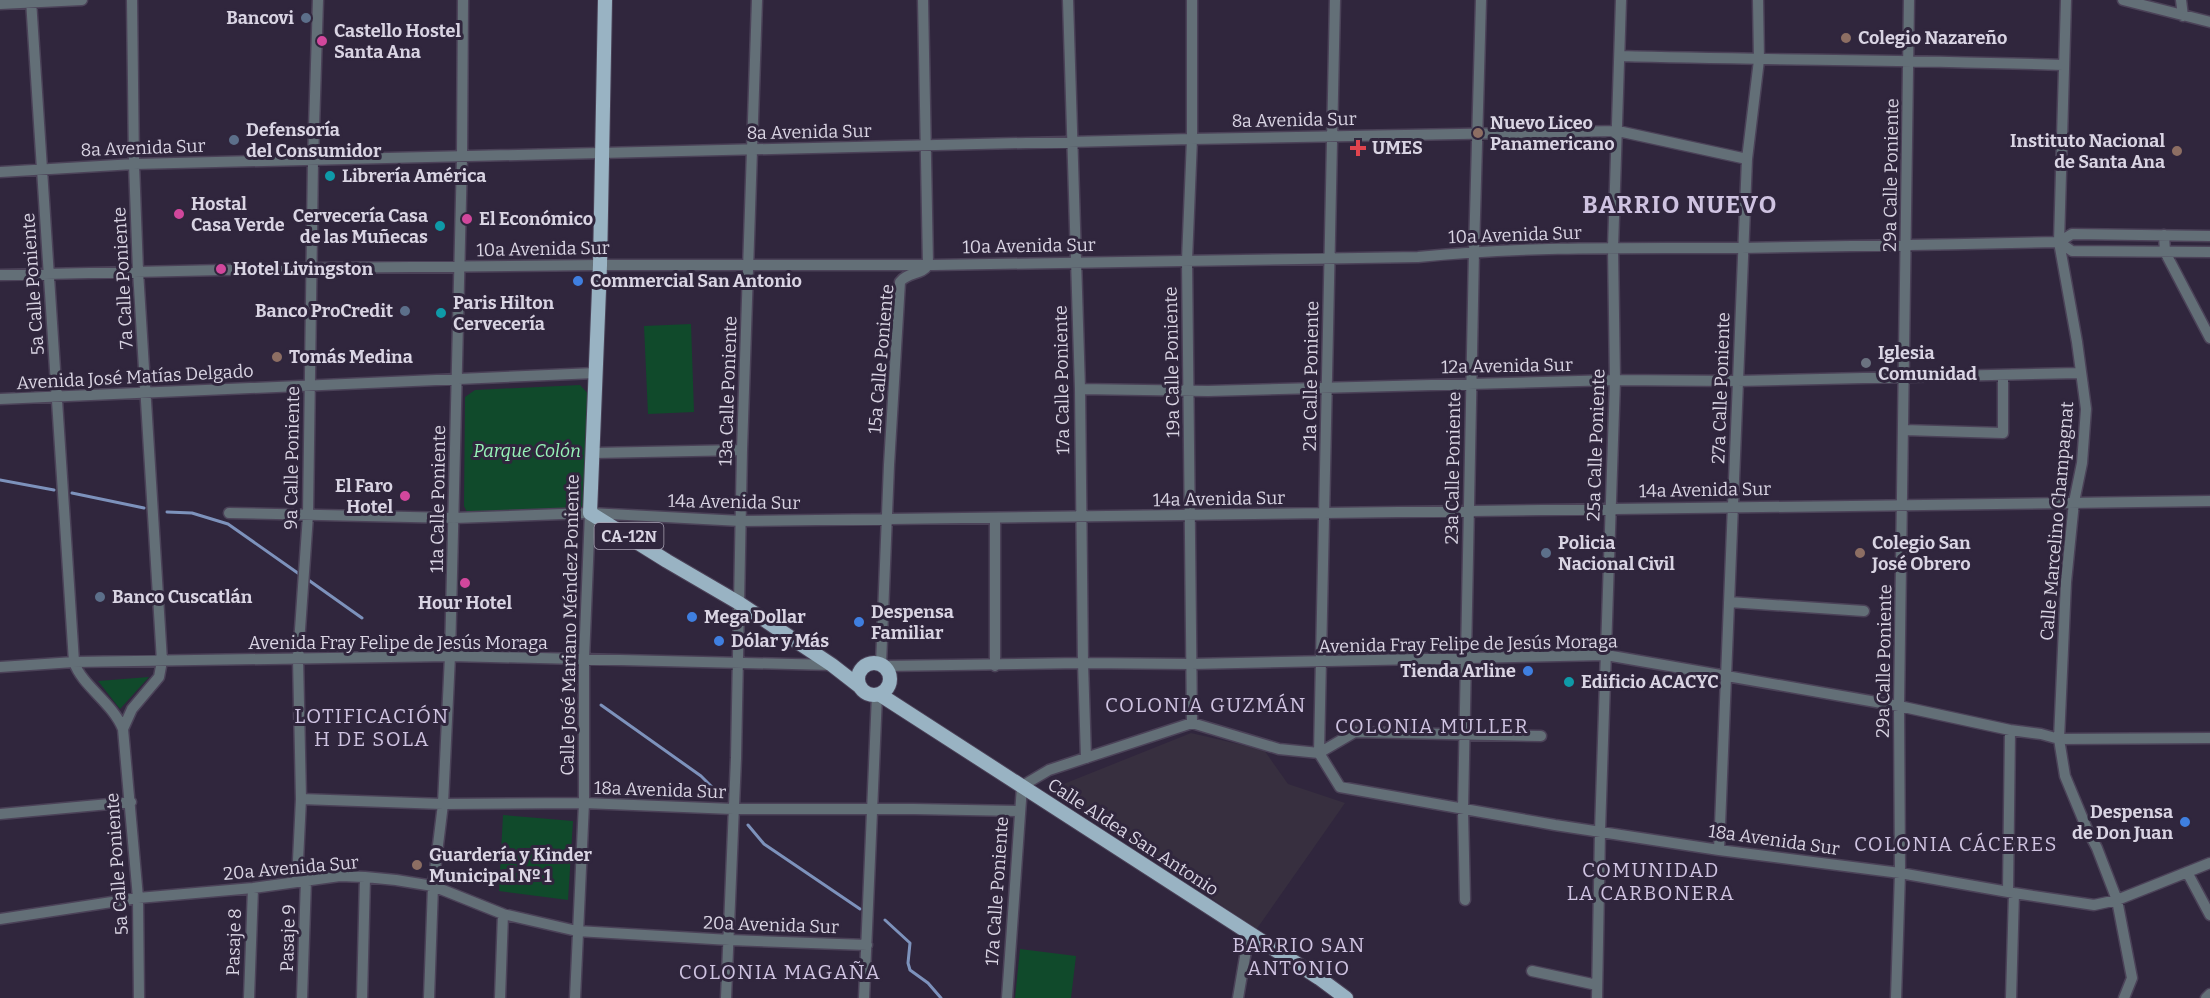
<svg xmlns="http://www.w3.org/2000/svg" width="2210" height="998" font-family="Bitter,serif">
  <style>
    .education { fill: #372f3f }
    .green { fill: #104a2b }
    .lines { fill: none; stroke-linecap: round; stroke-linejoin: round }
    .stream { stroke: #7d92bc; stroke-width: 3 }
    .minor-casing { stroke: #4b4258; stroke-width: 13 }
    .major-casing { stroke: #4b4258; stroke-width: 16 }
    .minor { stroke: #636f77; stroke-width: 10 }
    .major { stroke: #99b3c3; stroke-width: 14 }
    .service-dot { fill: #5c6f8a; stroke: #30263d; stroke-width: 2 }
    .education-dot { fill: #8d6e63; stroke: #30263d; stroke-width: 2 }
    .hotel-dot { fill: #d1479c; stroke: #30263d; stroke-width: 2 }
    .health-dot { fill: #e0444e; stroke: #30263d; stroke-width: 2 }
    .culture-dot { fill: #0f9aa8; stroke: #30263d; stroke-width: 2 }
    .shop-dot { fill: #3f7fe0; stroke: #30263d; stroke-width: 2 }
    .worship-dot { fill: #6b7280; stroke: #30263d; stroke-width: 2 }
    .labels { text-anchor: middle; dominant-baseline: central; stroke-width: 6; stroke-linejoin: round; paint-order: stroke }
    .shield { fill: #30263d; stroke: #a6a0b1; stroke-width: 1.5 }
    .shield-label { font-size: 16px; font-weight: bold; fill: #d9d4e3 }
    .poi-label { font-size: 18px; font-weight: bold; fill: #d9d4e3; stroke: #30263d; text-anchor: start }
    .street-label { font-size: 18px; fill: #d9d4e3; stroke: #30263d }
    .park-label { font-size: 18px; font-style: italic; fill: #97f4b8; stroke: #30263d }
    .neighbourhood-label { font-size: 20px; letter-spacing: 1.5px; fill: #cfc3e1; stroke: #30263d }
    .district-label { font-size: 24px; font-weight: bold; letter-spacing: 1.5px; fill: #cfc3e1; stroke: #30263d }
  </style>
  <rect width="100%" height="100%" fill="#30263d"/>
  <path class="education" d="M1191,733L1264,750L1288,784L1345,803L1256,930L1056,787Z"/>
  <path class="green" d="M691,324L694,412L648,414L644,326Z
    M580,385L591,397L588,507L579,514H468L464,506L465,397L475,390Z
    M149,677L120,709L98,681Z
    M503,815L573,821L568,900L499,891Z
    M1020,949L1076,956L1071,998H1015Z"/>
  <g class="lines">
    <path class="stream" d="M0,480L54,490
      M72,493L144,508
      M167,512L192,513L228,524L302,576
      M307,579L362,618
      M601,705L701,776L724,799
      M748,825L764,844L860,909
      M885,920L910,943L908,963L910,970L928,983L941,998"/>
    <defs>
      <path id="minor" d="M31,0L74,662C82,686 112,702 123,729L138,898L139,998
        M1068,0L1080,389L1083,663L1086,758
        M2066,0L2059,242L2077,342L2086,409L2082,463L2074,502L2066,582L2059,739L2065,776L2087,829L2097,848L2117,900L2132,978L2124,998
        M2123,0L2210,22
        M2181,0L2183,16
        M0,4L82,0
        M1621,56C1768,60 1916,60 2063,65
        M0,172L134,164L1192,139L1618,131L1747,159
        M2164,235L2165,252L2210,338
        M2059,242L2072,251L2210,252
        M0,275L313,268L600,265H934L1418,257C1525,246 1633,248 1741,248C1847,247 1953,244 2059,242L2072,234L2210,236
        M1080,389L1208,391L1615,380L1737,381L2079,373
        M0,399L595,373
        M1904,430L2003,433V375
        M593,453L742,450
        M229,513L454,518L590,513L741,521L2210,501
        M995,518V666
        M1729,602L1864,611
        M881,664L889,465L900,282C907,272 922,275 928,265L923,0
        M884,666L1083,663L1191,664L1606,655L1899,706L2010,730L2041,734L2059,739L2210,738
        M0,667L74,662L450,656L832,665
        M1192,723L1187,260L1192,139V0
        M123,729L132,709L159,677L162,661L138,271L134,164L132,0
        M1319,753L1340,787L1555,825L1719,850L1900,873L2014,893L2094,905L2117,900L2210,863
        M1319,753L1335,0
        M1319,753L1355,732L1541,736
        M301,799L443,804L584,803L733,809H914L1019,811
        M0,814L131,802
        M1719,850L1747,159L1759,60L1758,0
        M2187,872L2210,915
        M297,881L301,799L298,658L308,515L313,160L318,0
        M2008,892L2010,730
        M1465,900L1463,810L1466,657L1474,251L1481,0
        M0,919L138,898L253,888L340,876L365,877L396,880L433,886L503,914L577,931L730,940L867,945
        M1532,971L1597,985
        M249,998L253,888
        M302,998L306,880
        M362,998L365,877
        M429,998L433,886L443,804L450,656L462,157L463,0
        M500,998L503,914
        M575,998L584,803V659L590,513
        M726,998L736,758L742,450L757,0
        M864,998L877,695
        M1007,998L1022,786L1049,770L1192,723L1279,749L1319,753
        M1238,998L1249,933
        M1597,998L1600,831L1615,380L1613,248L1621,0
        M1896,998L1900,873L1899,706L1909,0
        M2011,998L2014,893
        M2206,998L2210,994"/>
      <path id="major" d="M605,0L600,265L590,513L667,561L739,603L832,665L859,686
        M858 679a16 16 0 1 1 32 0a16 16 0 1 1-32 0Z
        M879,694L1319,978L1346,998"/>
    </defs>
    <use href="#minor" class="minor-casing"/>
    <use href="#major" class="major-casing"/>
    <use href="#minor" class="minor"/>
    <use href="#major" class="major"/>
  </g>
  <g class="service-dot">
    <circle cx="306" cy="18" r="6"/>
    <circle cx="234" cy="140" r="6"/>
    <circle cx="405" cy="311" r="6"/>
    <circle cx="1546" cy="553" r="6"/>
    <circle cx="100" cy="597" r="6"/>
  </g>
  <g class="education-dot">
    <circle cx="1846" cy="38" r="6"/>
    <circle cx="1478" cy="133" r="6"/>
    <circle cx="2177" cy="151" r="6"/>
    <circle cx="277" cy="357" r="6"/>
    <circle cx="1860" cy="553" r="6"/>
    <circle cx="417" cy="865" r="6"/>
  </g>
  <g class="hotel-dot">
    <circle cx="322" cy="41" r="6"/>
    <circle cx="179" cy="214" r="6"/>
    <circle cx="467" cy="219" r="6"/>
    <circle cx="221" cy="269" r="6"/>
    <circle cx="405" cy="496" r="6"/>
    <circle cx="465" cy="583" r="6"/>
  </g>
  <path class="health-dot" d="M1355 139h6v6h6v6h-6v6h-6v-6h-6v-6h6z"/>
  <g class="culture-dot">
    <circle cx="330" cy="176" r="6"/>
    <circle cx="440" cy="226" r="6"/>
    <circle cx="441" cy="313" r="6"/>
    <circle cx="1569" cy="682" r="6"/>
  </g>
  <g class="shop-dot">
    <circle cx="578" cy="281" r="6"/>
    <circle cx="692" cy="617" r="6"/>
    <circle cx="859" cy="622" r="6"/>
    <circle cx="719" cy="641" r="6"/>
    <circle cx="1528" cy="671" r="6"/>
    <circle cx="2185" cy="822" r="6"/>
  </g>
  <circle class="worship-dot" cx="1866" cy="363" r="6"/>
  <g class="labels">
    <rect class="shield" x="594.5" y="523" width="69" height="26" rx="4.5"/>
    <g class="shield-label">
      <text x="629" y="536">CA-12N</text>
    </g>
    <g class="poi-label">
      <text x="294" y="18" text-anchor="end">Bancovi</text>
      <text x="334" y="31">Castello Hostel<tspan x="334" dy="21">Santa Ana</tspan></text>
      <text x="1858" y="38">Colegio Nazareño</text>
      <text x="1490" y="123">Nuevo Liceo<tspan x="1490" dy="21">Panamericano</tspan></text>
      <text x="246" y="130">Defensoría<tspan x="246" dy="21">del Consumidor</tspan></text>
      <text x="2165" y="141" text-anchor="end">Instituto Nacional<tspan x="2165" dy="21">de Santa Ana</tspan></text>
      <text x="1372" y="148">UMES</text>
      <text x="342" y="176">Librería América</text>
      <text x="191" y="204">Hostal<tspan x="191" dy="21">Casa Verde</tspan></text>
      <text x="428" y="216" text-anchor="end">Cervecería Casa<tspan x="428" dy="21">de las Muñecas</tspan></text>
      <text x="479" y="219">El Económico</text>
      <text x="233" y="269">Hotel Livingston</text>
      <text x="590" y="281">Commercial San Antonio</text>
      <text x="453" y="303">Paris Hilton<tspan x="453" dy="21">Cervecería</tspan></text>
      <text x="393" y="311" text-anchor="end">Banco ProCredit</text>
      <text x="1878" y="353">Iglesia<tspan x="1878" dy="21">Comunidad</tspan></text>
      <text x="289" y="357">Tomás Medina</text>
      <text x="393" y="486" text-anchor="end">El Faro<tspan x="393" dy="21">Hotel</tspan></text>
      <text x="1558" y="543">Policia<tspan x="1558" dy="21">Nacional Civil</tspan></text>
      <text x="1872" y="543">Colegio San<tspan x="1872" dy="21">José Obrero</tspan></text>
      <text x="112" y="597">Banco Cuscatlán</text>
      <text x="465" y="603" text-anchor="middle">Hour Hotel</text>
      <text x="871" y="612">Despensa<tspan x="871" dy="21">Familiar</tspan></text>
      <text x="704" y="617">Mega Dollar</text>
      <text x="731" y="641">Dólar y Más</text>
      <text x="1516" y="671" text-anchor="end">Tienda Arline</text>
      <text x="1581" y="682">Edificio ACACYC</text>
      <text x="2173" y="812" text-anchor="end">Despensa<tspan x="2173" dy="21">de Don Juan</tspan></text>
      <text x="429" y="855">Guardería y Kinder<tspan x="429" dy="21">Municipal Nº 1</tspan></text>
    </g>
    <g class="street-label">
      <text transform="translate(1294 120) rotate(-1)">8a Avenida Sur</text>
      <text transform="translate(809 132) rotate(-1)">8a Avenida Sur</text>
      <text transform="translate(143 148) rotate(-2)">8a Avenida Sur</text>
      <text transform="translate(1891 175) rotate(-89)">29a Calle Poniente</text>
      <text transform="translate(1515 235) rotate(-2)">10a Avenida Sur</text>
      <text transform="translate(1029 246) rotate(-1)">10a Avenida Sur</text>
      <text transform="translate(543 249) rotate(-1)">10a Avenida Sur</text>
      <text transform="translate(123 278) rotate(-93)">7a Calle Poniente</text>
      <text transform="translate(33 284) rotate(-94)">5a Calle Poniente</text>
      <text transform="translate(881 359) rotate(-85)">15a Calle Poniente</text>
      <text transform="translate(1172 362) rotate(-91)">19a Calle Poniente</text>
      <text transform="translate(1507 366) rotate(-1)">12a Avenida Sur</text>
      <text transform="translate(1311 376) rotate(-89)">21a Calle Poniente</text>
      <text transform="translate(135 377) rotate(-3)">Avenida José Matías Delgado</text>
      <text transform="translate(1062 380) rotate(-91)">17a Calle Poniente</text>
      <text transform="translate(1721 388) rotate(-88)">27a Calle Poniente</text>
      <text transform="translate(728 391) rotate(-88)">13a Calle Poniente</text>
      <text transform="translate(1596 445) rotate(-88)">25a Calle Poniente</text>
      <text transform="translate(292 458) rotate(-89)">9a Calle Poniente</text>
      <text transform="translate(1453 468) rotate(-89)">23a Calle Poniente</text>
      <text transform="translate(1705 490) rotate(-1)">14a Avenida Sur</text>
      <text transform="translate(438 499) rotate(-89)">11a Calle Poniente</text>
      <text transform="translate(1219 499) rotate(-1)">14a Avenida Sur</text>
      <text transform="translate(734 502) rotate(1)">14a Avenida Sur</text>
      <text transform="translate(2057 521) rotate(-85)">Calle Marcelino Champagnat</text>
      <text transform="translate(570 625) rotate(-89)">Calle José Mariano Méndez Poniente</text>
      <text x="398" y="643">Avenida Fray Felipe de Jesús Moraga</text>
      <text transform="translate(1468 644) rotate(-1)">Avenida Fray Felipe de Jesús Moraga</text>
      <text transform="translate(1884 661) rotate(-89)">29a Calle Poniente</text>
      <text transform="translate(660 790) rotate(2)">18a Avenida Sur</text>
      <text transform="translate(1133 837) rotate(33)">Calle Aldea San Antonio</text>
      <text transform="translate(1774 840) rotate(8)">18a Avenida Sur</text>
      <text transform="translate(117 864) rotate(-94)">5a Calle Poniente</text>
      <text transform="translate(291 868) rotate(-5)">20a Avenida Sur</text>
      <text transform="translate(997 891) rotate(-86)">17a Calle Poniente</text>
      <text transform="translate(771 925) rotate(2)">20a Avenida Sur</text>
      <text transform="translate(288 938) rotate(-88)">Pasaje 9</text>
      <text transform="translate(234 942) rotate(-88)">Pasaje 8</text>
    </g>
    <g class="park-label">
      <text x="527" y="451">Parque Colón</text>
    </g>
    <g class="neighbourhood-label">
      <text x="1206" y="705">COLONIA GUZMÁN</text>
      <text x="372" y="716">LOTIFICACIÓN<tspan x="372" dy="23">H DE SOLA</tspan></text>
      <text x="1432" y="726">COLONIA MULLER</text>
      <text x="1956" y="844">COLONIA CÁCERES</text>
      <text x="1651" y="870">COMUNIDAD<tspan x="1651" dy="23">LA CARBONERA</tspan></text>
      <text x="1299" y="945">BARRIO SAN<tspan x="1299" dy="23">ANTONIO</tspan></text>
      <text x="780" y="972">COLONIA MAGAÑA</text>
    </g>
    <g class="district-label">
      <text x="1680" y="205">BARRIO NUEVO</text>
    </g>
  </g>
</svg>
